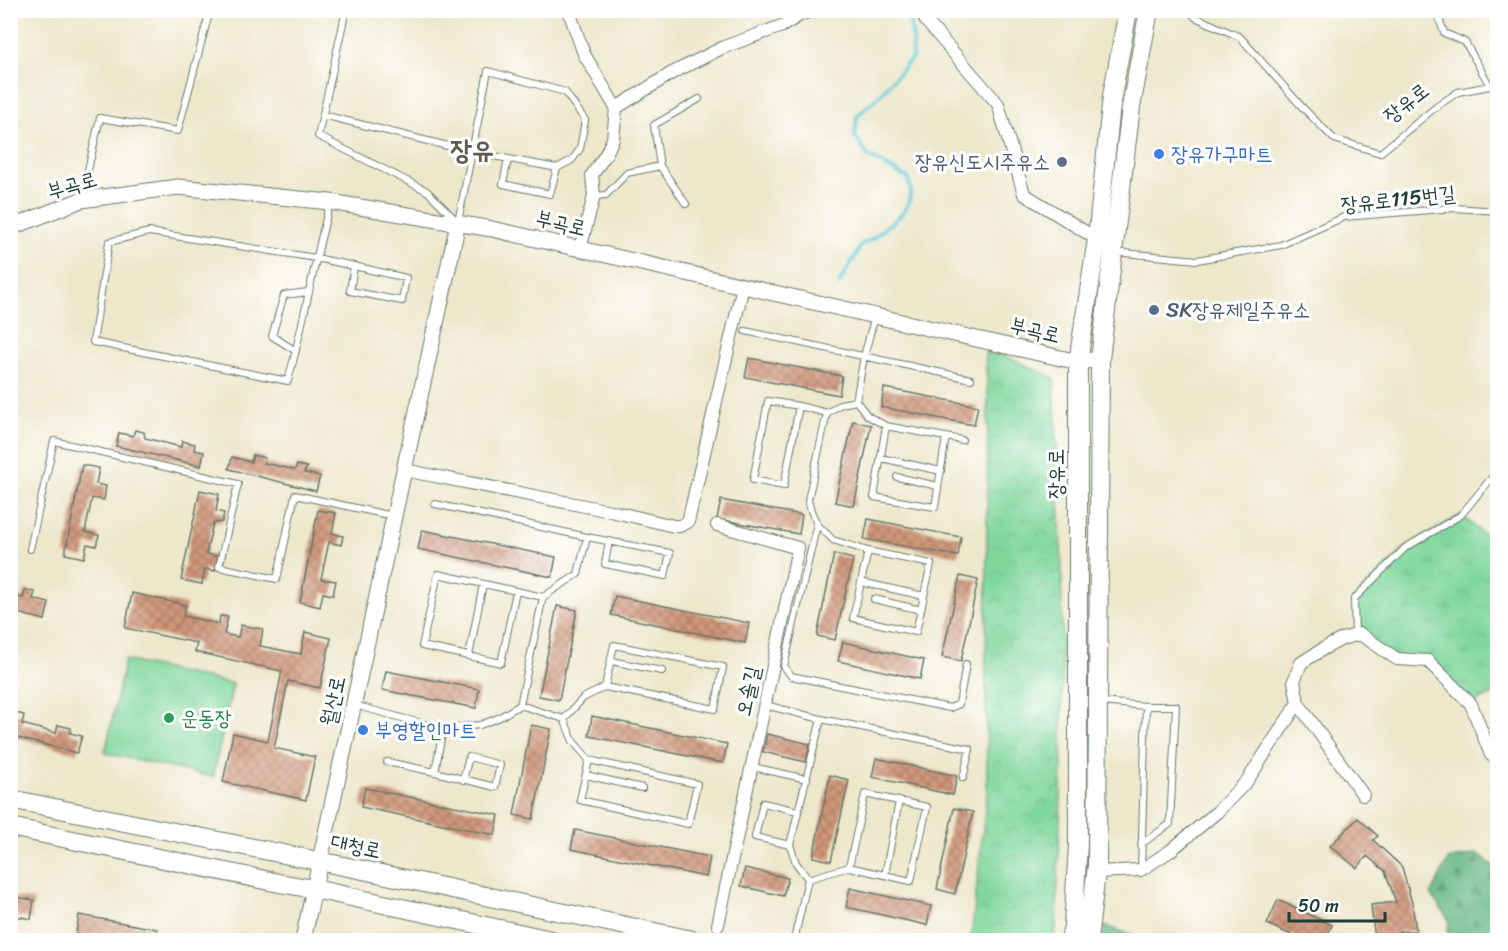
<svg xmlns="http://www.w3.org/2000/svg" width="1508" height="951" font-family="Sriracha,'Poor Story',sans-serif">
  <style>
    .grass { fill: url(#grass-tufts); stroke: #508a68; stroke-width: 1.5 }
    .forest { fill: url(#forest-firs); stroke: #447a5c; stroke-width: 1.5 }
    .park { fill: url(#park-crowns); stroke: #508a68; stroke-width: 1.5 }
    .garden { fill: #80d79c; stroke: #508a68; stroke-width: 1.5 }
    .lines { fill: none; stroke-linecap: round; stroke-linejoin: round }
    .stream { stroke: #5ec9d8; stroke-width: 4 }
    .building { fill: url(#building-cross-hatch) }
    .service-casing { stroke: #677869; stroke-width: 8 }
    .minor-casing { stroke: #677869; stroke-width: 14 }
    .tertiary-casing { stroke: #677869; stroke-width: 17 }
    .secondary-casing { stroke: #677869; stroke-width: 20 }
    .service { stroke: #fff; stroke-width: 6 }
    .minor { stroke: #fff; stroke-width: 12 }
    .tertiary { stroke: #fff; stroke-width: 15 }
    .secondary { stroke: #fff; stroke-width: 18 }
    .shop-dot { fill: #3f7fe0; stroke: #fff; stroke-width: 2 }
    .service-dot { fill: #5c6f8a; stroke: #fff; stroke-width: 2 }
    .leisure-dot { fill: #2e9e5b; stroke: #fff; stroke-width: 2 }
    .labels { text-anchor: middle; dominant-baseline: central; stroke-width: 6; stroke-linejoin: round; paint-order: stroke }
    .street-label { font-size: 21px; fill: #1f3d34; stroke: #fff }
    .shop-label { font-size: 21px; fill: #366cbe; stroke: #fff; text-anchor: start }
    .service-label { font-size: 21px; fill: #4e5e75; stroke: #fff; text-anchor: end }
    .leisure-label { font-size: 21px; fill: #27864d; stroke: #fff; text-anchor: start }
    .district-label { font-size: 27px; font-weight: bold; fill: #5d5c4c; stroke: #fff }
  </style>
  <defs>
    <pattern id="grass-tufts" width="24" height="20" patternUnits="userSpaceOnUse" patternTransform="scale(1.5)"><rect width="24" height="20" fill="#80d79c"/><path d="M3 7l-1-3M5 7V3M7 7l1-3M15 17l-1-3M17 17v-4M19 17l1-3" fill="none" stroke="#6eb987"/></pattern>
    <pattern id="forest-firs" width="22" height="20" patternUnits="userSpaceOnUse" patternTransform="scale(1.5)"><rect width="22" height="20" fill="#68b884"/><path d="M5 1l3.5 6h-7zM16 11l3.5 6h-7z" fill="#55976d"/></pattern>
    <pattern id="park-crowns" width="20" height="18" patternUnits="userSpaceOnUse" patternTransform="scale(1.5)"><rect width="20" height="18" fill="#80d79c"/><path d="M2 6a3 3 0 1 1 6 0M12 15a3 3 0 1 1 6 0" fill="none" stroke="#6eb987"/></pattern>
    <pattern id="building-cross-hatch" width="8" height="8" patternUnits="userSpaceOnUse" patternTransform="scale(1.5)"><rect width="8" height="8" fill="#d1977a"/><path d="M0 0l8 8M0 8l8-8" fill="none" stroke="#a97c65"/></pattern>
  </defs>
  <rect width="100%" height="100%" fill="#fff"/>
  <filter id="ink" filterUnits="userSpaceOnUse"><feTurbulence type="fractalNoise" baseFrequency=".0167" numOctaves="2"/><feDisplacementMap in="SourceGraphic" scale="12" xChannelSelector="R" yChannelSelector="G"/><feConvolveMatrix kernelMatrix="1 2 1 2 8 2 1 2 1" color-interpolation-filters="sRGB"/></filter>
  <filter id="wash" filterUnits="userSpaceOnUse"><feTurbulence type="fractalNoise" baseFrequency=".008" numOctaves="4" result="noise"/><feDisplacementMap in="SourceGraphic" scale="24" xChannelSelector="R" yChannelSelector="G"/><feGaussianBlur stdDeviation="1.35" result="paint"/><feColorMatrix in="noise" values="0 0 0 0 0 0 0 0 0 0 0 0 0 0 0 0 0 1.4 0 .05"/><feComposite in="paint" operator="in"/></filter>
  <g filter="url(#wash)">
    <rect width="100%" height="100%" fill="#ede7cb"/>
    <path class="grass" d="M1461,515L1487,537L1497,528V692L1471,704L1428,661L1397,659L1360,634L1354,599L1405,548Z"/>
    <path class="forest" d="M1477,854L1497,868V940H1447L1449,920L1431,895L1448,860Z
      M1103,926L1134,935V940H1102L1104,930Z"/>
    <path class="park" d="M985,353L1001,354L1054,378L1062,573V769L1056,929L1053,940H971L987,791L986,682L988,397Z"/>
    <path class="garden" d="M125,660L233,684L213,777L105,753Z"/>
    <g class="lines">
      <path class="stream" d="M839,284L862,244L872,239L902,214L909,202L911,190L908,178L868,156L855,136L857,116L878,97L912,58L913,38L909,18L905,10"/>
    </g>
    <g id="blocks">
      <path class="building" d="M749,358L842,376L839,395L745,377Z
        M884,388L978,406L974,425L881,407Z
        M853,421L871,425L854,506L835,502Z
        M135,430L144,432L145,438L181,447L182,441L195,444L194,450L204,452L201,466L116,446L119,433L133,436Z
        M253,455L265,458L264,463L295,470L297,465L307,467L304,473L320,476L316,491L229,469L232,457L251,462Z
        M82,465L99,468L96,484L106,486L104,500L92,498L85,532L99,535L96,546L87,544L84,558L65,554Z
        M200,490L219,494L216,511L224,513L222,522L213,523L206,554L218,556L215,571L205,569L202,584L181,580Z
        M721,500L802,515L799,534L717,519Z
        M318,510L336,513L332,533L343,536L341,545L329,542L321,579L336,581L333,595L323,593L320,607L300,602Z
        M868,519L961,537L958,556L864,539Z
        M422,530L556,557L552,577L418,549Z
        M834,554L853,559L835,640L817,636Z
        M960,576L978,580L961,661L942,657Z
        M25,590L35,592L33,599L49,603L45,620L10,611V595L23,598Z
        M132,593L186,605L183,616L219,624L220,616L228,617L224,634L238,637L241,625L263,629L260,646L301,654L305,632L331,638L320,688L288,681L274,748L315,757L306,800L223,782L233,733L268,741L282,671L195,652L197,643L125,628Z
        M615,596L749,623L745,643L611,615Z
        M557,606L577,610L559,700L539,696Z
        M843,642L924,660L920,679L838,661Z
        M386,671L479,689L476,708L382,690Z
        M16,713L24,715L22,724L56,733L58,725L71,728L70,733L82,736L77,753L10,736V721L13,722Z
        M592,716L727,744L723,763L589,736Z
        M531,725L551,729L533,819L514,815Z
        M767,734L810,744L806,762L763,752Z
        M876,758L957,776L953,795L872,777Z
        M830,775L849,780L831,861L813,857Z
        M365,788L499,815L495,835L361,807Z
        M954,808L973,812L955,894L937,889Z
        M1358,818L1378,836L1373,840L1402,867L1412,903L1416,931H1399L1400,940H1375L1371,905L1396,902L1385,871L1367,856L1357,868L1330,846Z
        M575,830L710,857L706,877L571,849Z
        M745,868L788,878L783,896L741,886Z
        M850,888L931,906L927,925L846,907Z
        M10,896L34,900L31,919L10,915Z
        M1278,900L1332,925L1325,940H1303L1267,924Z
        M79,915L157,929L155,940H114L76,934Z"/>
    </g>
  </g>
  <g filter="url(#ink)">
    <use href="#blocks" fill-opacity="0" stroke="#677869" stroke-width="1.5"/>
    <g class="lines">
      <defs>
        <path id="service" d="M346,10L318,136L427,191L456,220
          M1190,10L1195,17L1240,37L1303,108L1334,139L1380,153L1436,107L1458,92L1490,86L1498,83
          M1436,10L1444,33L1465,42L1490,86
          M323,115L472,152L557,168L572,160L580,149L585,120L565,92L488,71L458,222
          M508,159L503,184L550,194L557,168
          M660,166L654,125L699,99
          M594,196L606,195L627,173L660,166L686,204
          M81,200L100,118L178,131L210,10
          M330,203C314,262 304,322 288,381L93,342L109,242L149,232L316,258L354,266
          M1114,252L1197,260L1281,245L1344,217L1455,208L1498,211
          M354,266L406,278L402,301L350,291Z
          M875,316L864,356L856,401L841,404L827,413L808,500L811,511L817,524L784,666L791,676L950,708L959,704L966,664
          M745,331L971,379
          M296,351L272,336L284,295L308,292
          M856,401L868,416L886,426L962,440
          M799,406L784,486L753,480L768,401L799,406L827,413
          M886,426L874,497L935,507L946,437
          M881,458L941,471
          M897,477L938,486
          M435,504L587,537L578,574L543,597
          M817,524L833,540L868,551L853,618L916,632L931,564L868,551
          M587,537L670,553L665,576L605,564L609,541
          M30,549L54,441L238,484L219,567L277,579L295,495L393,516
          M438,574L516,591L501,663L422,646Z
          M861,582L924,596
          M874,599L921,610
          M1355,636L1354,599L1405,548L1461,515L1498,470
          M469,656L483,584
          M611,661L662,671
          M1100,702L1146,706L1141,869
          M354,705L443,729L480,725L498,718L520,705L543,597L516,591
          M520,705L564,719L573,741L589,760L580,800L688,824L697,784L589,760
          M769,706L821,719
          M564,719L583,698L605,687L715,709L723,667L614,645L605,687
          M387,762L435,772L443,729
          M757,768L807,779
          M435,772L495,787L500,765L469,757L463,780
          M586,775L642,788
          M1141,844L1170,824L1176,706H1146
          M790,845L755,837L763,803L798,811
          M885,875L899,801
          M808,879L796,863L790,845L821,719L970,749L963,778
          M794,940L808,879L849,867L911,881L927,807L865,794L849,867"/>
        <path id="minor" d="M567,10L571,17L584,54L616,108L613,139L606,154L592,175L594,196L580,249
          M921,10L926,21L998,104L1024,194L1097,239
          M616,108L672,73L724,47L782,26L800,15L813,10
          M404,470L615,512L674,526H680L688,522L743,286
          M717,525L798,548L718,925
          M1363,795L1298,703L1294,681L1301,663L1323,649L1342,639L1360,634L1397,659L1428,661L1471,704L1491,755L1498,758
          M1096,872L1141,870L1170,851L1217,812L1247,781L1298,703"/>
        <path id="tertiary" d="M10,228L81,200L178,187L330,202L492,229L1078,362L1100,359
          M303,940L404,470L458,223"/>
        <path id="secondary" d="M10,799L358,869L692,940
          M10,827L279,883L314,889L551,940
          M1070,940L1073,926L1078,845V362L1097,239L1112,96L1128,10
          M1088,940L1097,865L1100,359L1131,107L1149,10"/>
      </defs>
      <use href="#service" class="service-casing"/>
      <use href="#minor" class="minor-casing"/>
      <use href="#tertiary" class="tertiary-casing"/>
      <use href="#secondary" class="secondary-casing"/>
      <use href="#service" class="service"/>
      <use href="#minor" class="minor"/>
      <use href="#tertiary" class="tertiary"/>
      <use href="#secondary" class="secondary"/>
    </g>
  </g>
  <g class="shop-dot">
    <circle cx="1159" cy="154" r="6"/>
    <circle cx="363" cy="730" r="6"/>
  </g>
  <g class="service-dot">
    <circle cx="1062" cy="162" r="6"/>
    <circle cx="1154" cy="310" r="6"/>
  </g>
  <circle class="leisure-dot" cx="169" cy="718" r="6"/>
  <g class="labels">
    <g class="street-label">
      <text transform="translate(1406 103) rotate(-38)">장유로</text>
      <text transform="translate(72 185) rotate(-16)">부곡로</text>
      <text transform="translate(1398 199) rotate(-6)">장유로115번길</text>
      <text transform="translate(561 223) rotate(13)">부곡로</text>
      <text transform="translate(1035 330) rotate(13)">부곡로</text>
      <text transform="translate(1056 474) rotate(-90)">장유로</text>
      <text transform="translate(748 691) rotate(-78)">오솔길</text>
      <text transform="translate(333 701) rotate(-78)">월산로</text>
      <text transform="translate(356 846) rotate(12)">대청로</text>
    </g>
    <g class="shop-label">
      <text x="1171" y="154">장유가구마트</text>
      <text x="375" y="730">부영할인마트</text>
    </g>
    <g class="service-label">
      <text x="1050" y="162">장유신도시주유소</text>
      <text x="1166" y="310" text-anchor="start">SK장유제일주유소</text>
    </g>
    <g class="leisure-label">
      <text x="181" y="718">운동장</text>
    </g>
    <g class="district-label">
      <text x="472" y="150">장유</text>
    </g>
  </g>
  <rect width="1508" height="951" fill="none" stroke="#fff" stroke-width="36"/>
  <path d="M1289 912v9h96v-9" fill="none" stroke="#1f3d34" stroke-width="3"/>
  <text x="1298" y="912" font-size="18" fill="#1f3d34" stroke="#ffffff" stroke-width="4.5" paint-order="stroke">50 m</text>
</svg>
